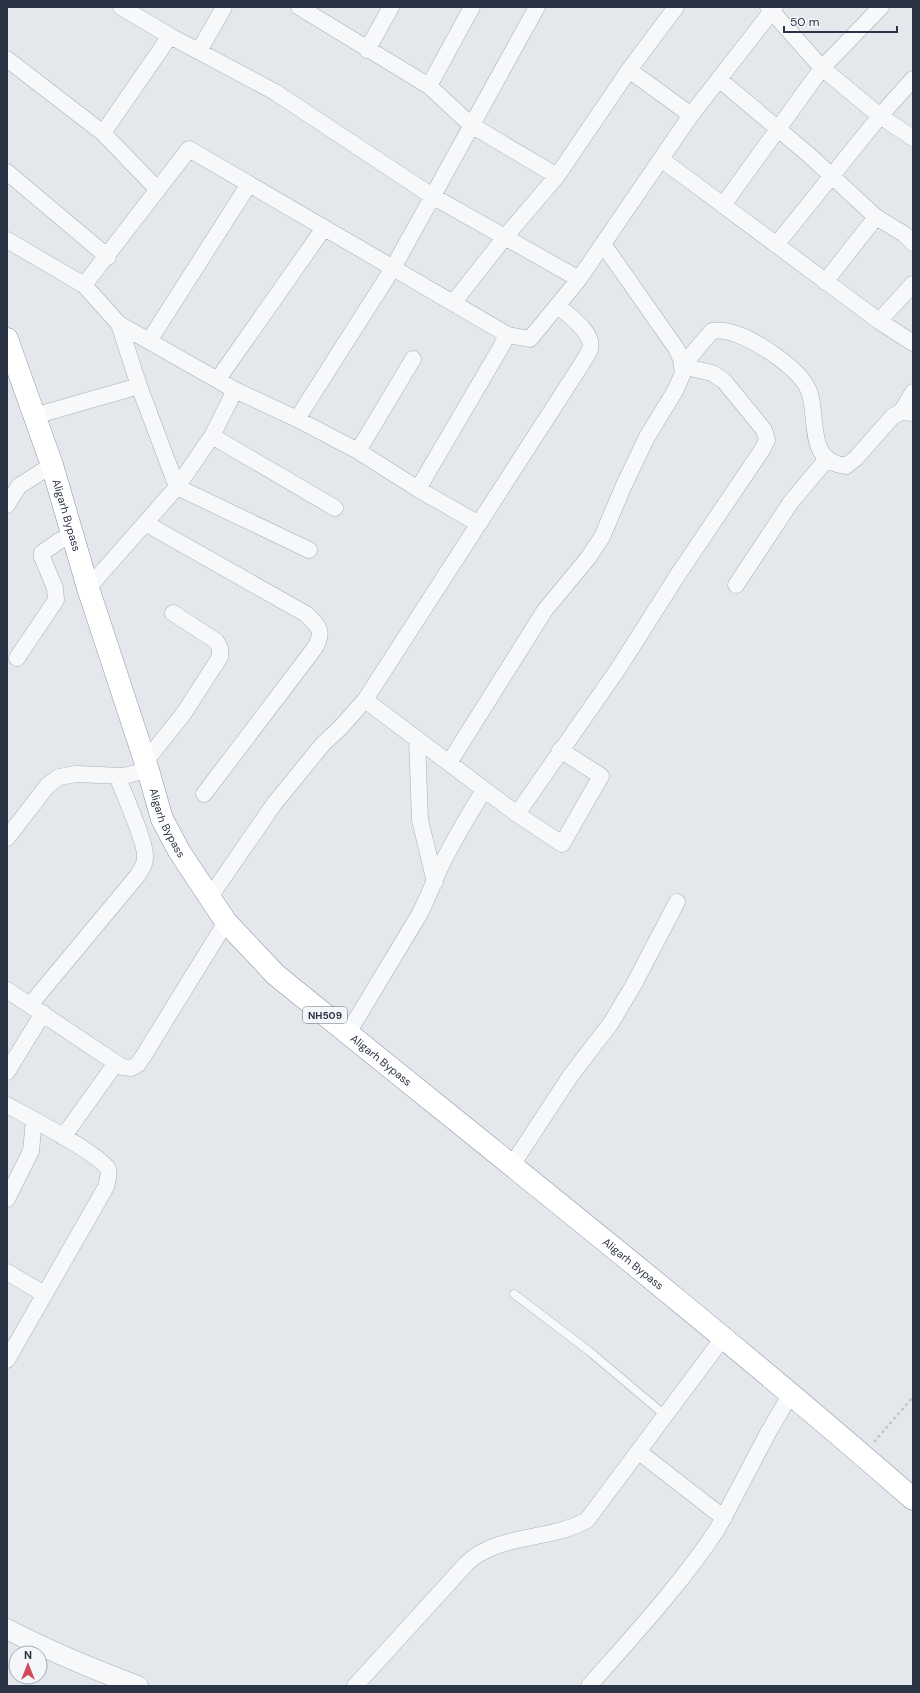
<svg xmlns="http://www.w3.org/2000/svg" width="920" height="1693" font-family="'DM Sans',sans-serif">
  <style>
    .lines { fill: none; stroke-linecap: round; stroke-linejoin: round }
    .service-casing { stroke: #a9aeb7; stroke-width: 9 }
    .minor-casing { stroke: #a9aeb7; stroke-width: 17 }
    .tertiary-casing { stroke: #a9aeb7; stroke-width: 21 }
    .trunk-casing { stroke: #8b94a3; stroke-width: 23 }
    .path { stroke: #c2c5cb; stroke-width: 2.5; stroke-dasharray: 3 3; stroke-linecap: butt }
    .service { stroke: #f7f8fa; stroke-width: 8 }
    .minor { stroke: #f7f8fa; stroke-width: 16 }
    .tertiary { stroke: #f7f8fa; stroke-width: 20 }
    .trunk { stroke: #fff; stroke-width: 22 }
    .labels { text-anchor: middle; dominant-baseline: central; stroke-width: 3.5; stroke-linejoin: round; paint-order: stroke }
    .shield { fill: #f4f6f9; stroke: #676e7b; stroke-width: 1 }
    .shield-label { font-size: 10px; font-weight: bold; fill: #2b3445 }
    .street-label { font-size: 11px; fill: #2b3445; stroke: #f4f6f9 }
  </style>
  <rect width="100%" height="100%" fill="#e4e7ec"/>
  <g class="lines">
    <defs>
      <path id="service" d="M514,1294L589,1351L666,1416"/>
      <path id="minor" d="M121,7L170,36L275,92L432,196L579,279
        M299,7L429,86L472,7
        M768,7L822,68L880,116L913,138
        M367,50L391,7
        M199,51L224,7
        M7,59L103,133L158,190
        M629,70L691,115
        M720,80L809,155L876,217L904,234L913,243
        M429,86L471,125L557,176L629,70L676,7
        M103,133L170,36
        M661,159L879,321L913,343
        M7,172L108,257
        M723,205L822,68L881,7
        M7,240L84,285L119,324L235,390L297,419L358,451L418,489L508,335
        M776,245L880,116L913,79
        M825,282L876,217
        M84,285L189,149L508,335L530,339L579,279L691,115L775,7
        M453,303L505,237L557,176
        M879,321L913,284
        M119,324L139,386L177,487L309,550
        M149,341L249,184
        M218,379L324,228
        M901,412L913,392
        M34,416L139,386
        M297,419L393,268L537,7
        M212,436L335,508
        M358,451L413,359
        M418,489L479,524
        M7,505L19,486L52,465
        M145,523L306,614C319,626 325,632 314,649L204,794
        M736,585L791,502L827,459
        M88,588L177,487L212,436L235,390
        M17,658L56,600L55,588L42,557V553L59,541L72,535
        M365,700L517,814L562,844L601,776L560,750
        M417,739L420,820L435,882
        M145,762L184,713L220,657V648L216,641L173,613
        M449,763L545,610L588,558L602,537L624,485L647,437L675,391L683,373L681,359L676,348L603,244
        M517,814L618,669L679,573L762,450L767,440L764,430L724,381L712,373L682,366L712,331C716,331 720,330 724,331C749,334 800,368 809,391C819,418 805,461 846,466L856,458L893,416L901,412L913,413
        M7,838L47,786L59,777L76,774L123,776L148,770
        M210,897L274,804L323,744L341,727L365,700L583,362C585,358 589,353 590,349C595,333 568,315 558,306
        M7,990L122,1067L131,1068L138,1064L144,1055L226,922
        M30,1005L138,875C141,869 145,865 145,858C147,844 123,792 117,776
        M348,1033L419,915C427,900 432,886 439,870C452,842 468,816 484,790
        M7,1072L43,1013
        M7,1105C25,1115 100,1154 108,1169C110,1174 107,1181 106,1187L7,1360
        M63,1137L116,1063
        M512,1165L571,1075L611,1023L633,986L677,902
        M7,1199L31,1151L34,1120
        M7,1272L44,1294
        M639,1452L724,1518
        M355,1686L467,1563C499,1533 551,1541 587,1520L723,1338
        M589,1686C633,1636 682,1583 718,1528L768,1433L790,1395"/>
      <path id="tertiary" d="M7,1629C49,1651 93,1669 138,1686"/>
      <g id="trunk">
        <path id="s1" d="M7,339L52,465L88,588L148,770L162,819L179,851L226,922L276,975C490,1149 706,1318 913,1499"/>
      </g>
    </defs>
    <use href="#service" class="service-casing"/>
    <use href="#minor" class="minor-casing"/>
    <use href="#tertiary" class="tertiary-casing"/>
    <use href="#trunk" class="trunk-casing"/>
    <path class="path" d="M874,1442L913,1397"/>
    <use href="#service" class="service"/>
    <use href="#minor" class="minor"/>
    <use href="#tertiary" class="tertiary"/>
    <use href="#trunk" class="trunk"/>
  </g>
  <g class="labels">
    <rect class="shield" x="303" y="1007" width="44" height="16" rx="3"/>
    <g class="shield-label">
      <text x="325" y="1015">NH509</text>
    </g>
    <g class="street-label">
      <text stroke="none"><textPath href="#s1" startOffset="186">Aligarh Bypass</textPath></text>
      <text stroke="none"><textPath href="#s1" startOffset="510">Aligarh Bypass</textPath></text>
      <text stroke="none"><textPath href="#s1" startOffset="834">Aligarh Bypass</textPath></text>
      <text stroke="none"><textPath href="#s1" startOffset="1158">Aligarh Bypass</textPath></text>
    </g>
  </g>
  <rect width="920" height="1693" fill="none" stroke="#2b3445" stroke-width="16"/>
  <g transform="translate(28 1665)"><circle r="19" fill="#f4f6f9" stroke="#a4a8b1"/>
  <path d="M0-3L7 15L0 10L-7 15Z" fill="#d1495b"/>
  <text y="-6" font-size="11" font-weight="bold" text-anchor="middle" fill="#2b3445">N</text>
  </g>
  <path d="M784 26v6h113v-6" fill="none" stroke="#2b3445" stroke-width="2"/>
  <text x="790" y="26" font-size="12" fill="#2b3445" stroke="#f4f6f9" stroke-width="3" paint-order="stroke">50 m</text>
</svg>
